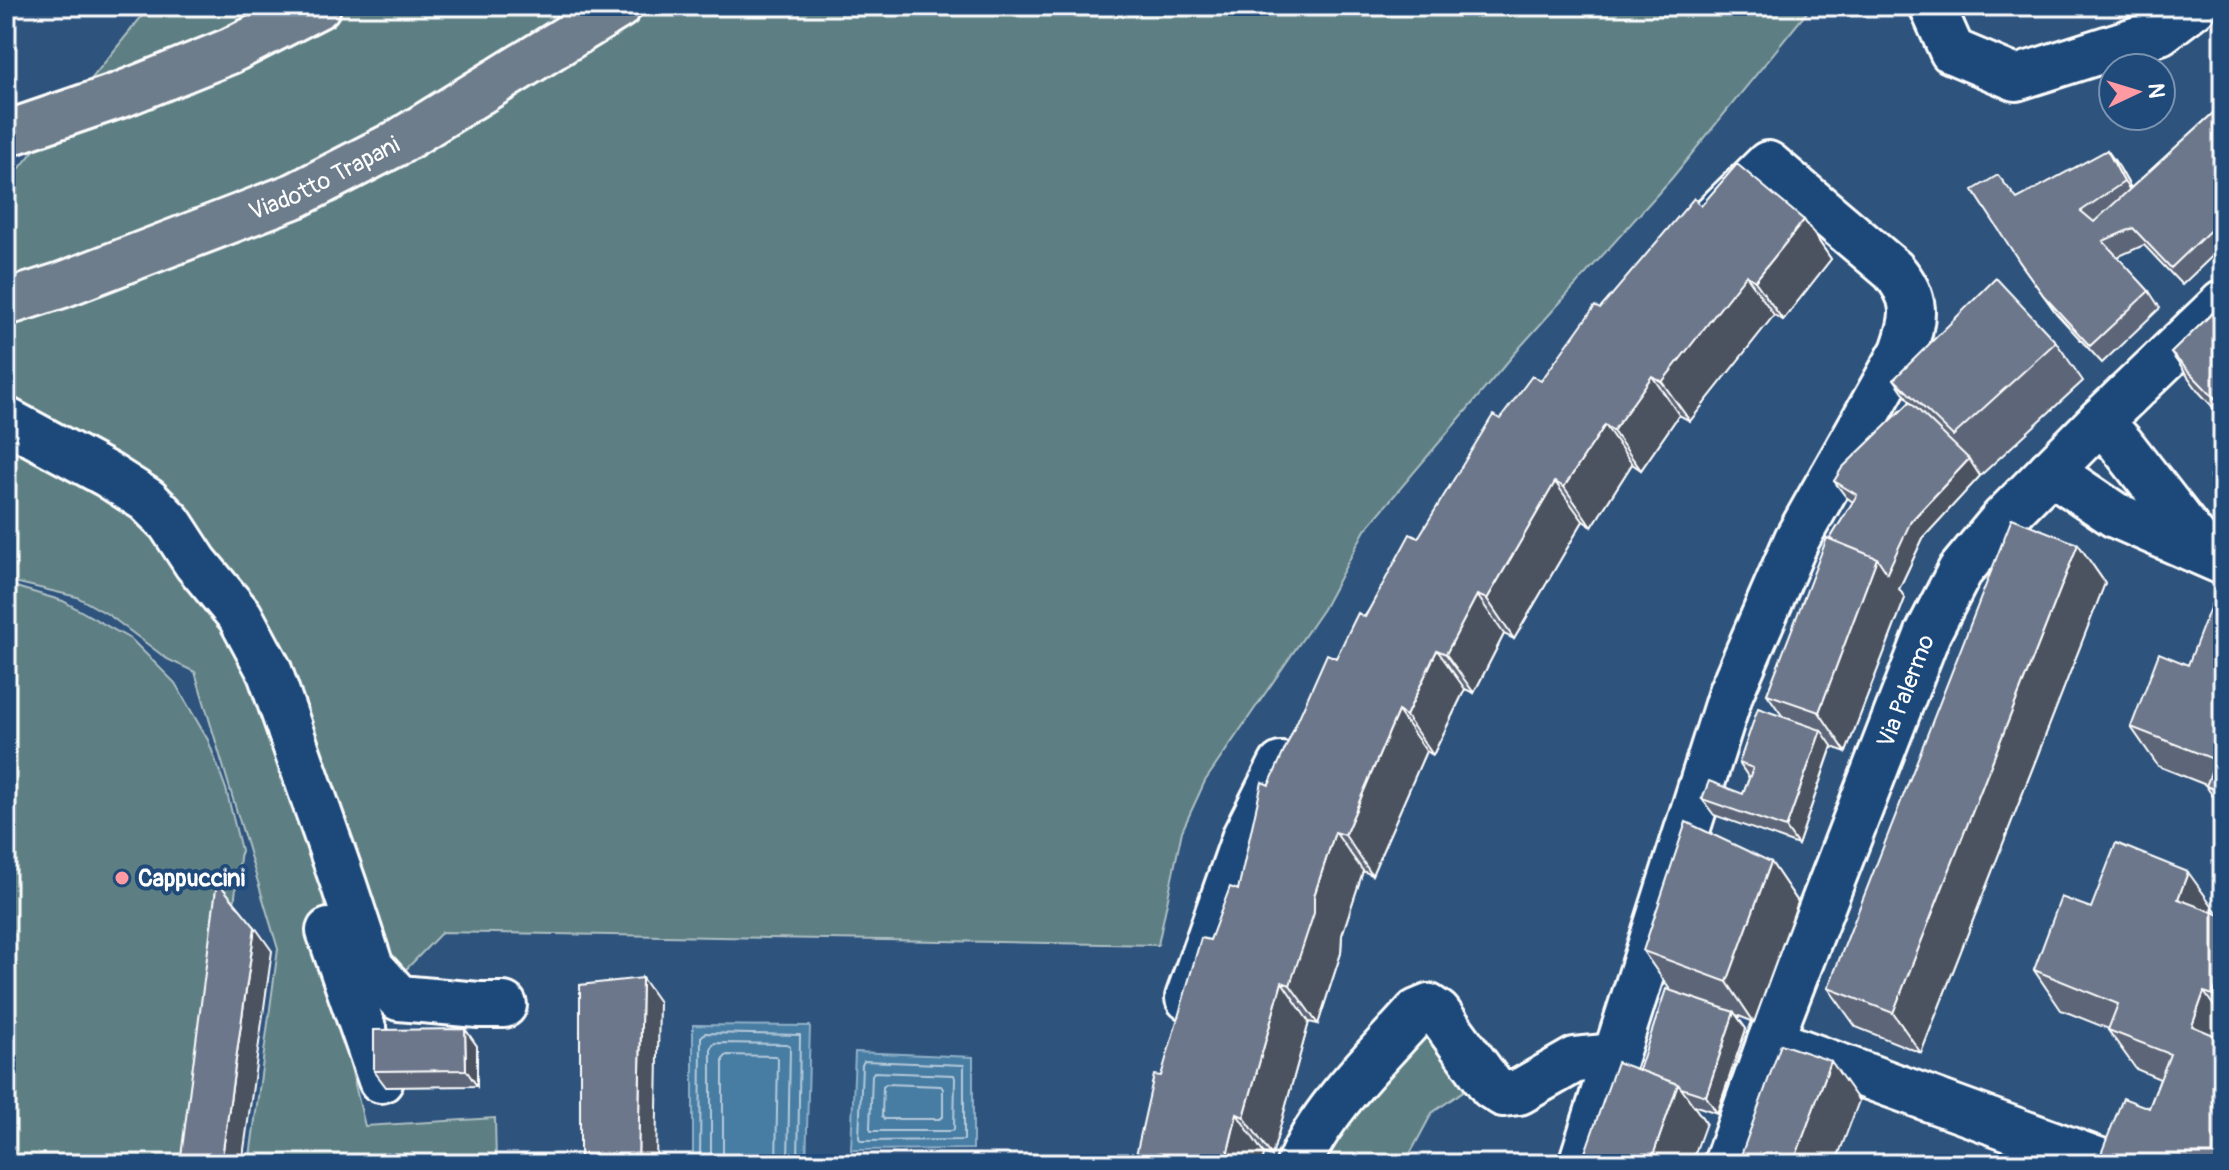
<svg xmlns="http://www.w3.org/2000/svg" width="2229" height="1170" font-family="Pangolin,sans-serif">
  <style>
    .green { fill: #5d7f84; stroke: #aebfc2; stroke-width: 2 }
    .water { fill: #467ba3; stroke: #90b0c8; stroke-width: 2 }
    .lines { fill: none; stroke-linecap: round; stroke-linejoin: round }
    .shore { stroke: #b5cada; stroke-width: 2 }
    .minor-casing { stroke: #fff; stroke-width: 50 }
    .highway-casing { stroke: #fff; stroke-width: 50 }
    .minor { stroke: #1f4a7a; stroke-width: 44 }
    .highway { stroke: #6d7d8c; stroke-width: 44 }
    .wall { fill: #5d6678; stroke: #fff; stroke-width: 2 }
    .shaded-wall { fill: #4c5361; stroke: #fff; stroke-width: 2 }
    .building { fill: #6c778b; stroke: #fff; stroke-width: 2 }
    .poi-dot { fill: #ff9aa2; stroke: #1f4a7a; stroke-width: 3 }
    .labels { text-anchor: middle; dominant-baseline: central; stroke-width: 8; stroke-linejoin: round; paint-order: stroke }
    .street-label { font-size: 24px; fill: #fff; stroke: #1f4a7a }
    .poi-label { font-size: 24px; font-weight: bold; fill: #fff; stroke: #1f4a7a; text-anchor: start }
  </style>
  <rect width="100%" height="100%" fill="#2e537d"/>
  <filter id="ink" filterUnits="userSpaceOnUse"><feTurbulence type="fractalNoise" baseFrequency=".0125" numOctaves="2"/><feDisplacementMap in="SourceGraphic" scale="16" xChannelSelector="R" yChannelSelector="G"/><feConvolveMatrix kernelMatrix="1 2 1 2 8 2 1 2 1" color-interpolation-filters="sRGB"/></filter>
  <g filter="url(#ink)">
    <path class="green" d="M150,6H1812L1672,178L1521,346L1365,530L1323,609L1205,781L1182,831L1158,945L442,932L343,1035L365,1126L495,1118L496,1164H249L278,949L195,672L167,659L109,615L77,597L6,580V185Z
      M6,584L63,601L132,640L175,683L208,740L226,789L241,850L200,1164H6Z
      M1428,1020L1475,1083L1432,1113L1410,1154L1411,1164H1326L1349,1105Z"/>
    <path class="water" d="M693,1025L810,1026L806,1164H693Z
      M855,1052L973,1057V1149L851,1150Z"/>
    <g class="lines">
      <path class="shore" d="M864,1061L964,1065V1140L861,1141L859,1138L862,1065Z
        M874,1072L954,1075L955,1078L954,1130L951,1131H871L870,1128L872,1075Z
        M886,1084L941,1086L943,1089V1117L939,1119H884L882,1116L883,1087Z
        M700,1164L701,1037L705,1033L800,1035L798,1164
        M711,1164V1047L715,1043L787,1044L790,1046L788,1164
        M723,1164V1059L727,1055L775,1056L778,1058L776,1164"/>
      <defs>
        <g id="minor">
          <path d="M1932,6L1952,51L2016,78L2160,32L2194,6"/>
          <path d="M6,420L108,475L147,500L170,523L196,563L240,616L269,670L344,885L371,967L399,998L479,1005H504"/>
          <path d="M2100,421L2121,444L2204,551"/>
          <path d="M2050,471L2115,515L2223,562"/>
          <path d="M329,931L381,1080"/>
          <path d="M1188,998L1245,836L1281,765"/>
          <path d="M1776,1043L2100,1161"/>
          <path d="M1299,1164C1321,1110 1378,1056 1417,1012L1429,1007L1438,1013L1492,1087L1503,1094L1519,1092L1575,1060L1615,1056"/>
          <path d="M1581,1164L1731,692L1797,539L1903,351C1915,317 1918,299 1893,270L1768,164L1711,220"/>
          <path id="s1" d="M1726,1164L1770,1041L1928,633L1960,571L2004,518L2100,421L2223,303"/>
        </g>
        <g id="highway">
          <path d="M6,134L123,94L230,51L318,6"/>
          <path id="s2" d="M6,303L62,285L296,195L397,143L619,6"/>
        </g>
      </defs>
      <use href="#minor" class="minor-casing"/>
      <use href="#highway" class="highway-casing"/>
      <use href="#minor" class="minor"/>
      <use href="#highway" class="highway"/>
    </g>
    <path class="wall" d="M2223,102V246L2182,285L2144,245L2117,257L2149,291L2160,308L2102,363L2056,313L2019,261L2107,150L2119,167L2131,188L2212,114Z
      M1701,206L1804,220L1831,259L1783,320L1774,315L1690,421L1679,415L1641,470L1632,464L1592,527L1583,521L1514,639L1504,634L1474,693L1465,689L1433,755L1426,751L1372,875L1363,871L1342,935L1341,953L1318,1024L1309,1022L1272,1156L1264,1154L1161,1076L1210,940L1238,890L1269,785L1336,658L1500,419L1541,381L1600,309Z
      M2223,303V418L2199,392L2171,353Z
      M2056,342L2083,381L1980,476L1923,538L1899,589L1905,598L1846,752L1832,747L1798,845L1714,815L1702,799L1743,794L1749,778L1739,763L1783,717L1767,694L1830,539L1853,502L1846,497L1834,481L1910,402L1894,379Z
      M2223,444V496L2210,477Z
      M2078,544L2105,583L1921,1053L1856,1027L1828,988Z
      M2223,604V811L2206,786V785L2158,766L2131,727L2188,665Z
      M1771,862L1798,902L1754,1022L1736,1015L1746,1029L1717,1113L1693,1105L1706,1123L1639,1070L1670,990L1643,951Z
      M2091,908L2216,911L2215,913L2223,916V1164L2149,1108L2160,1079L2136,1069L2108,1030L2109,1029L2061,1010L2034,970Z
      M465,1029L477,1046V1086L386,1087L374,1071Z"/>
    <path class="shaded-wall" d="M2107,150L2119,167L2136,198L2124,182Z
      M1804,220L1831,259L1783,320L1755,281Z
      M1746,275L1774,315L1690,421L1662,382Z
      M1652,376L1679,415L1641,470L1613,431Z
      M1605,425L1632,464L1592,527L1564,487Z
      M1969,459L1980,476L1923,538L1899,589L1905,598L1846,752L1819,712L1877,558Z
      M1555,482L1583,521L1514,639L1487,599Z
      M2078,544L2105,583L1921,1053L1893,1013Z
      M1477,595L1504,634L1474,693L1446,654Z
      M1437,650L1465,689L1433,755L1406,716Z
      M1398,711L1426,751L1372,875L1345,835Z
      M1821,730L1832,746L1798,845L1786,828Z
      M1335,832L1363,871L1342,935L1341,953L1318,1024L1290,985L1314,896Z
      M1771,862L1798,902L1754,1022L1727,982Z
      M2188,872L2216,911L2206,938L2178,899Z
      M255,927L272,951L242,1164H221Z
      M2223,969V1010L2213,995Z
      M642,978L659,1002L656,1164H638Z
      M1282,982L1309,1022L1272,1156L1244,1117Z
      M2204,992L2223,1019V1056L2192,1026Z
      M1734,1012L1746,1029L1717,1113L1706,1096Z
      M465,1029L477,1046V1086L466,1070Z
      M1831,1061L1859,1101L1835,1164H1793Z
      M1678,1084L1706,1123L1691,1164H1650Z
      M1237,1114L1264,1154L1262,1164H1225Z"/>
    <path class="building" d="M2223,102V218L2171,268L2133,228L2103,241L2149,291L2090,346L2044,296L2019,261L1973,190L1998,175L2017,199L2107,150L2124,182L2081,211L2094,222L2212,114Z
      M1737,164L1804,220L1755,281L1746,275L1662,382L1652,376L1613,431L1605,425L1564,487L1555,482L1487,599L1477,595L1446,654L1437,650L1406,716L1398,711L1345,835L1335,832L1314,896V913L1290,985L1282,982L1244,1117L1237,1114L1225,1164H1134L1154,1075L1161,1076L1201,938L1210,940L1230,887L1238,890L1262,782L1269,785L1327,654L1336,658L1358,613L1365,617L1410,534L1418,538L1493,415L1500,419L1532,376L1541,381L1595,306L1600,309L1694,198L1701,206Z
      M1996,278L2056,342L1953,436L1894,379Z
      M2223,303V407L2171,353Z
      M1910,402L1969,459L1911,521L1887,573L1877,558L1830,539L1857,495L1834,481L1842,468Z
      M2223,444V483L2210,477Z
      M2012,518L2078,544L1893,1013L1828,988Z
      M1827,538L1877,558L1819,712L1767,694Z
      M2213,600L2223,604V793L2206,786L2216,760L2131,727L2159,653L2188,665Z
      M1758,708L1821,730L1786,828L1702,799L1709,781L1743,794L1753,768L1739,763Z
      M1686,822L1771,862L1727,982L1643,951Z
      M2116,843L2188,872L2178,899L2223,916V969L2213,995L2204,992L2192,1026L2223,1039V1164H2097L2123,1098L2149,1108L2170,1054L2108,1030L2118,1004L2034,970L2061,897L2091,908Z
      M217,881L255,927L221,1164H180Z
      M642,978L638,1164H580V985Z
      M1666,989L1734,1012L1706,1096L1681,1088L1678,1084L1639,1070Z
      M465,1029L466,1070L374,1071V1030Z
      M1781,1044L1831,1061L1793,1164H1738Z
      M1617,1062L1678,1084L1650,1164H1581Z"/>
  </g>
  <circle class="poi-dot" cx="122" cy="878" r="8"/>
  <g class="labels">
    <g class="street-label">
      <text stroke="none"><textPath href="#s2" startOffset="342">Viadotto Trapani</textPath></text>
      <text stroke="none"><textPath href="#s1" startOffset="506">Via Palermo</textPath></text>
    </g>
    <g class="poi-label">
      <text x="138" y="878">Cappuccini</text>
    </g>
  </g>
  <rect width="2229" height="1170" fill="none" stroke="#1f4a7a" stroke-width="32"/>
  <rect x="16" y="16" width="2197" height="1138" fill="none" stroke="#fff" stroke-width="3" filter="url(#ink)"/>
  <g transform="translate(2137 92) rotate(86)"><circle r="38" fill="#1f4a7a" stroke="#7992af" stroke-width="2"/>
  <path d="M0-6L14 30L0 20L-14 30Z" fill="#ff9aa2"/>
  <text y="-12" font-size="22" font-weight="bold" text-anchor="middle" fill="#ffffff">N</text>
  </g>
</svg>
